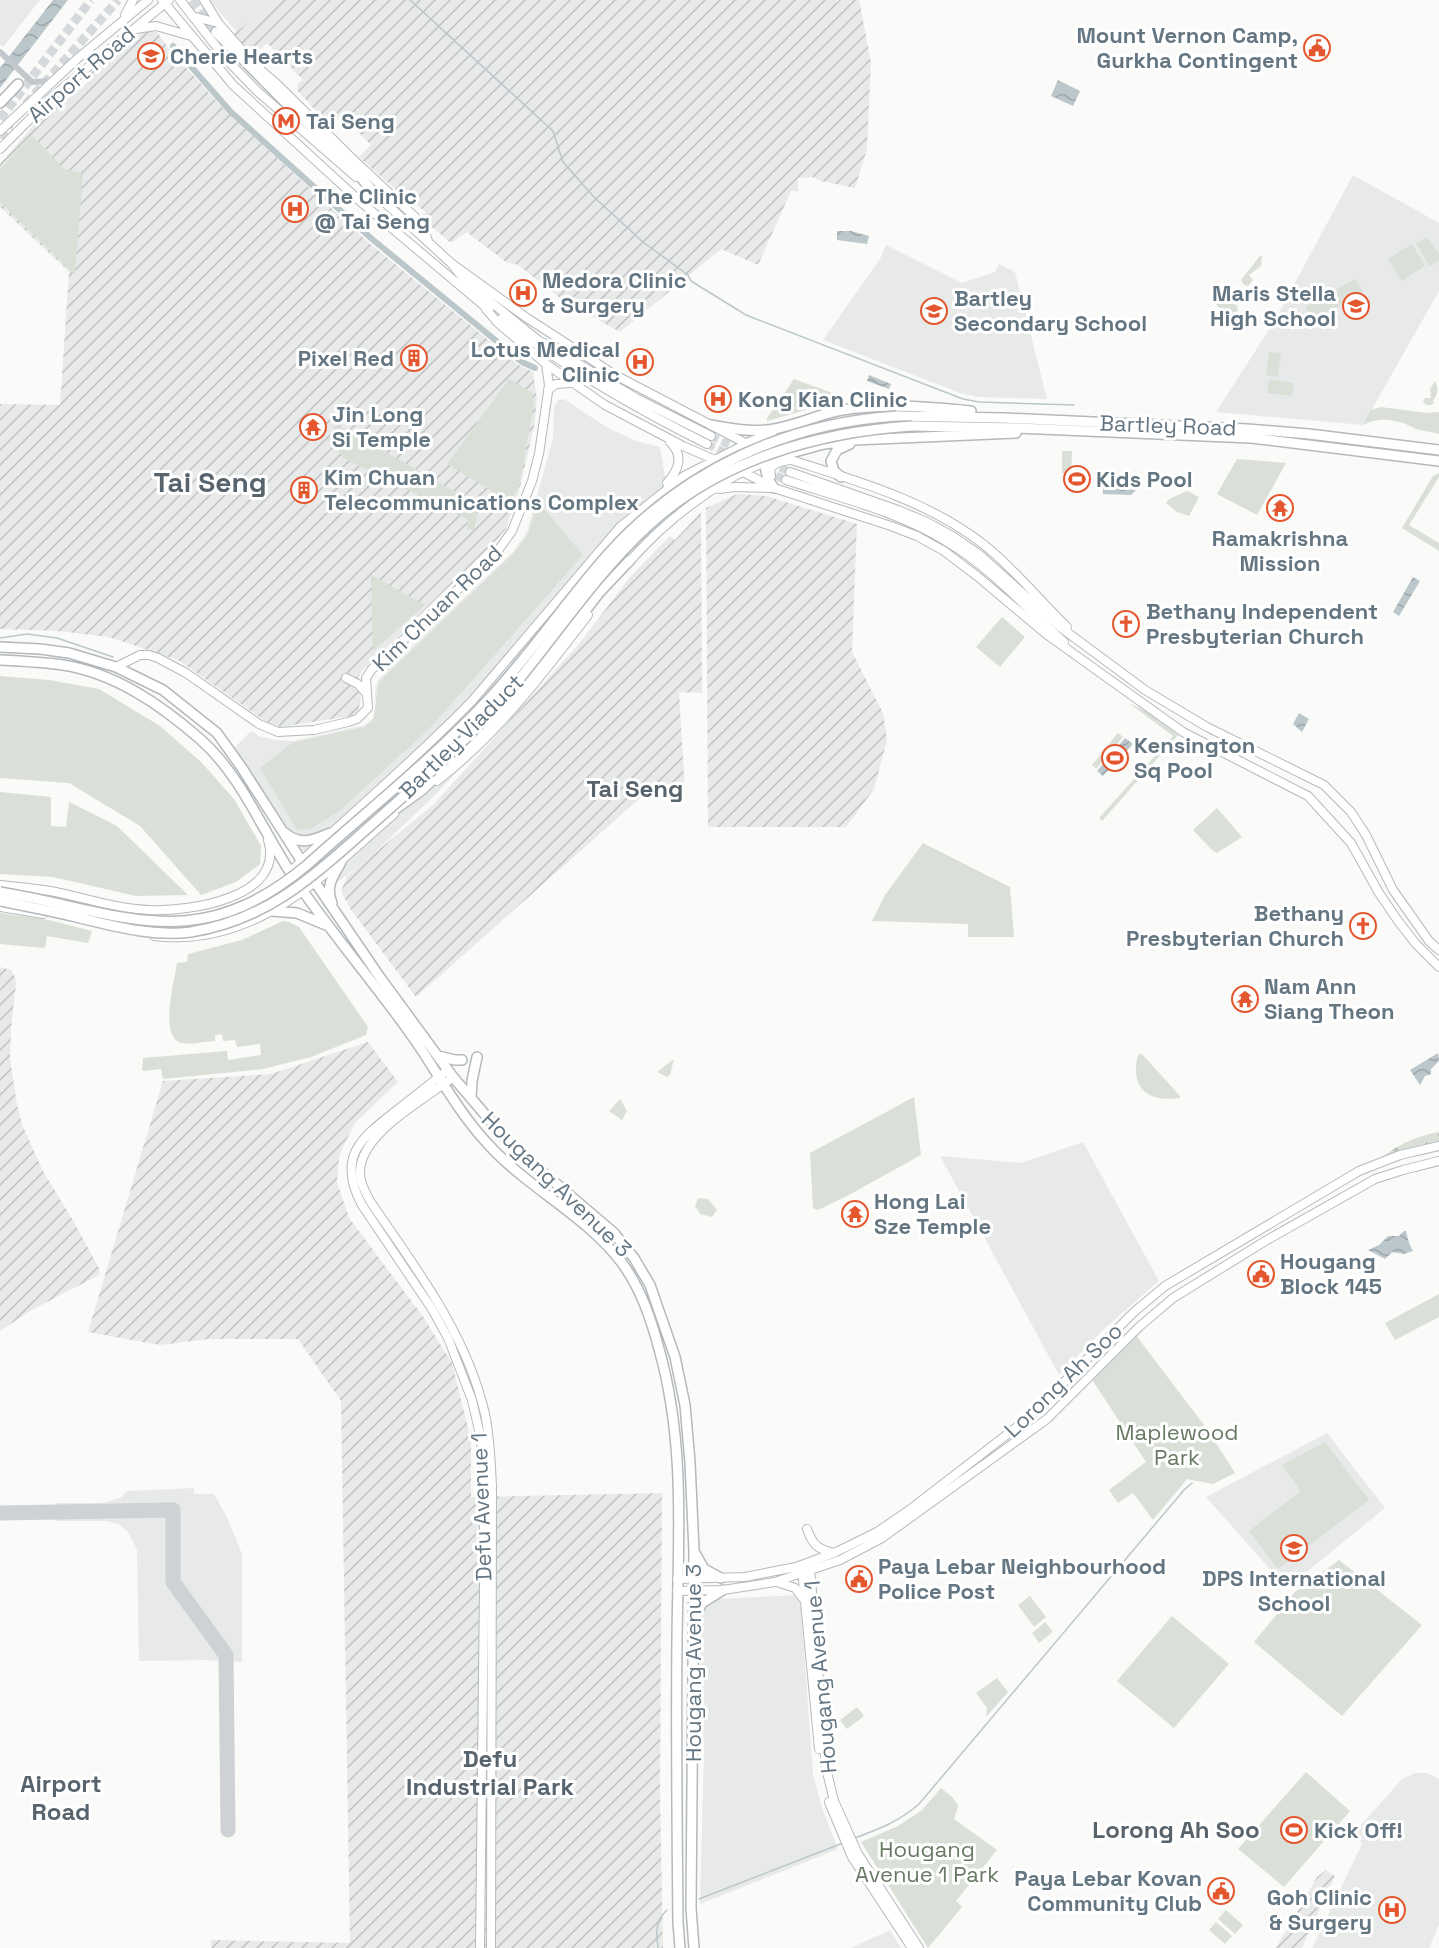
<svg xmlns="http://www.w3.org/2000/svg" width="1439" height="1948" font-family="'Space Grotesk',sans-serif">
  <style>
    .built { fill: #e8e9e9 }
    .industrial { fill: url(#industrial-furrows) }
    .green { fill: #dadfd7 }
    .forest { fill: url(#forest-firs) }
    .water { fill: url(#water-waves) }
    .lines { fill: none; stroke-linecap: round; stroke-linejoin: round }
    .stream { stroke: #bbc7cb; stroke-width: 1.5 }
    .canal { stroke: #bbc7cb; stroke-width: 6 }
    .taxiway { stroke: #ced2d4; stroke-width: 15 }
    .major-tunnel { stroke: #d5d9db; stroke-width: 8; stroke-dasharray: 8 4; stroke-linecap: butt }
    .highway-tunnel { stroke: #d5d9db; stroke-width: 9; stroke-dasharray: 9 4.5; stroke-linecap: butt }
    .major-casing { stroke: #b5babe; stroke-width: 10 }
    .highway-casing { stroke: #b4b9bd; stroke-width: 12 }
    .minor { stroke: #c3c8cc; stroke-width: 6 }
    .major { stroke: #fff; stroke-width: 8 }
    .highway { stroke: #fff; stroke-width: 9 }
    .highway-bridge-casing { stroke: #b4b9bd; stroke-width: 12; stroke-linecap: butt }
    .highway-bridge { stroke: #fff; stroke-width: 9 }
    .labels { text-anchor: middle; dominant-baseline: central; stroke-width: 6; stroke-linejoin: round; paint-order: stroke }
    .poi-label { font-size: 22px; font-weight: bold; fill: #657683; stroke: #fff; text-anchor: start }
    .street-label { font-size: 22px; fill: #657683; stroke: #fff }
    .park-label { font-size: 22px; fill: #687a64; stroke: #fff }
    .neighbourhood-label { font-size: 24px; font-weight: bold; fill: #57646e; stroke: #fff }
    .district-label { font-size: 28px; font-weight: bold; fill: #57646e; stroke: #fff }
  </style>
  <defs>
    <pattern id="industrial-furrows" width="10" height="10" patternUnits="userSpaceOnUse" patternTransform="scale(1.5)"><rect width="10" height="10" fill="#e8e9e9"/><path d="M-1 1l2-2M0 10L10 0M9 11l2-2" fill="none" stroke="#c0c1c2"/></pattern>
    <pattern id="forest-firs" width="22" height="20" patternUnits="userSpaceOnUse" patternTransform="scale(1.5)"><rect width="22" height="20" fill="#dadfd7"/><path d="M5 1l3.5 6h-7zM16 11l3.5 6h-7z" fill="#b4b9b4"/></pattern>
    <pattern id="water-waves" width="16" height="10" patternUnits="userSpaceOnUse" patternTransform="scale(1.5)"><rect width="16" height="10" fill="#bbc7cb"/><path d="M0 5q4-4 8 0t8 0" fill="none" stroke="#9ca6aa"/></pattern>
  </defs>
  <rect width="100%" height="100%" fill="#fafaf8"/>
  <path class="built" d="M0,0H40L3,47L0,45Z
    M209,0H282L237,32Z
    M1353,175L1439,223V291L1363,425L1216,412L1274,322Z
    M886,245L962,283L995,272L999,264L1015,272L1047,399L978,397L960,393L823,340L880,259Z
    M564,399L608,428L636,441L660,447L665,476L690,505L594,608L530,695L436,794L367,860L329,888L234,748L251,731L259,736L276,740L293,741L365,725L372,719L376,710L375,692L377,682L391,666L513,552L527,532L553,438L554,407L558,400Z
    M1083,1142L1159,1281L1104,1329L1059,1375L940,1156L1021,1163Z
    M1327,1433L1385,1508L1287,1588L1206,1497Z
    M194,1488V1494H214L227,1517L242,1554V1662L204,1660L139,1661L137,1550L132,1540L127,1531L118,1524L107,1521H55V1503H102L120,1498L127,1491Z
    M800,1595L813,1774L822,1808L838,1849L700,1904L704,1750L697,1600Z
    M1415,1773H1427L1439,1779V1925L1429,1948H1312L1362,1844L1352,1835L1402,1779Z
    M890,1930L901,1948H851Z"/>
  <path class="industrial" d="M282,0H836L837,2L839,0H859L871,62L867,149L855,188L821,181L813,177L798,178V191H791L758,265L721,249L620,332L564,301L518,265L506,262L467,232L451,243L420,217L426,212L402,195L359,157L371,145L342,116L332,122L325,121L297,90L298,83L303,80L267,43L253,56L233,34Z
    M148,31L157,32L169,49L221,106L368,242L519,365L533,372L537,399L534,427L520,488L506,529L494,543L363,670L358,677L361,699L358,711L351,716L281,727L268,723L178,660L109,637L58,631L0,629V404L60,405L69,272L0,207V164L47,110L64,102L86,84L93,69L128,39Z
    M737,494L766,496L857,524L852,652L883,713L887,740L874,789L846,827H708L706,508Z
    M701,512L702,693L679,692L685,792L673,801L657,783L416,997L352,911L341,892L347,876L434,804L579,644L630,577L670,536L675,540Z
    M0,967L11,970L15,977L16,984L11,1028L10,1059L17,1105L23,1127L44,1173L74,1222L100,1270L99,1275L30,1311L0,1331Z
    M368,1042L398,1082L354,1124L339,1156L337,1182L349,1218L422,1315L452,1363L471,1440V1497L662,1493L660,1795L663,1948H211V1940L350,1943L341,1401L298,1339H209L160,1345L88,1332L163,1081L271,1074Z
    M1326,1870L1335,1876L1302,1948H1276L1317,1877Z"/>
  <path class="green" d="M32,135L64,169L83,174L75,275L0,202V169Z
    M1427,237L1439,254V260L1430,266L1416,244Z
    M1412,244L1425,266L1402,281L1388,259Z
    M1262,255L1261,266L1249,275L1253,280L1248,286L1244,285L1241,280L1259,257Z
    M1355,279L1363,292L1313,321L1306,307Z
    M1221,298H1225L1228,303L1237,305L1238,311L1226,315L1216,304Z
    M1269,352L1281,353L1278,377L1266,375Z
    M509,379L532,392L534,404L519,487L513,498L505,499L447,464Z
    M794,379L838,395V401L767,421V418Z
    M1269,379L1294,383L1292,396L1267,393Z
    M1435,381C1439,389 1438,393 1433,401L1431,398L1434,403L1432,405H1426L1423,401L1425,398H1431L1430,389Z
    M1381,407L1426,413L1439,412V434C1430,431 1418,431 1410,426C1395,419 1379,417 1363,425L1371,410Z
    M336,424L479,505L474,530L467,529V519L343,458L337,448L327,441Z
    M1062,451H1072L1071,473H1062Z
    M1237,459L1286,463L1257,515L1217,494Z
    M1439,473V477L1409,525L1439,543V551L1402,528L1433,476Z
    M1187,491L1199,497L1189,516L1177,512L1166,503L1169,499Z
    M538,502L583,555L430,728L337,813L310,829L297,830L260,768L292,743L364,727L373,721L379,682L514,553L528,535Z
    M371,575L425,605L373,651Z
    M1002,617L1025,637L1000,667L976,647Z
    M0,676L49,680L99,689L160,726L201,762L234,799L261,846L260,864L236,882L201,895L140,826L69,783L0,778Z
    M1129,703L1148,712L1178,735L1102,821L1099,818L1173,736Z
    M1118,733L1123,737L1096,769L1092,765Z
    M0,792L51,797V826L66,827L69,802L117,826L188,895L136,896L53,877L0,874Z
    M1217,808L1242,837L1217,853L1212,850L1193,830Z
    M923,843L1010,887L1014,937H968V924L872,921L885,895Z
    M0,913L49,920L92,931L88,943L47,936L45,948L0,944Z
    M283,921L289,922L299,927L368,1027L366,1035L311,1057L263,1069L163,1079L161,1069L142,1071L143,1058L227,1051L228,1060L261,1055L260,1044L237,1047L235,1040L223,1041L222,1034L215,1035V1041C205,1041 192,1045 182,1043C158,1039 175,979 177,963L187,962L188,954L242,940Z
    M1139,1054H1142L1180,1096V1098C1160,1101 1138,1097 1136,1073C1136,1066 1136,1060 1139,1054Z
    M674,1059L670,1075L667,1077L657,1072Z
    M914,1097L921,1155L847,1196L818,1210L813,1208L810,1153Z
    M620,1099L627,1111L622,1120L609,1111Z
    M698,1198L708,1199L717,1210L712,1217L700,1214L695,1206Z
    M1439,1294V1317L1395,1340L1385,1323Z
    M1135,1334L1207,1429L1235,1473L1213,1484L1187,1479L1153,1520L1133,1493L1118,1503L1109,1490L1146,1462L1091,1378Z
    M1325,1442L1369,1500L1278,1569L1249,1531L1301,1491L1282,1465Z
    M1339,1560L1422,1625L1342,1716L1254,1642L1295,1592Z
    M1030,1596L1046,1617L1034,1627L1018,1605Z
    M1172,1616L1229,1664L1174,1728L1117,1681Z
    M1045,1622L1053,1632L1039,1643L1032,1633Z
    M997,1678L1008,1692L986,1717L987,1708L976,1693Z
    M857,1707L864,1716L847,1729L840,1720Z
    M1306,1772L1350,1811L1284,1887L1238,1849Z
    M941,1788L953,1798L958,1806L954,1819L997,1850L956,1901L962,1907L928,1948L861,1842L898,1826L922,1810Z
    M1226,1910L1243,1925L1235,1934L1218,1919Z
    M1216,1922L1232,1936L1225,1944L1209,1930Z"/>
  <path class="forest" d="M1439,1132V1142L1401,1151L1386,1157L1385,1155C1403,1142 1418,1136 1439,1132Z"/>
  <path class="water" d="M53,0H68L0,88V68Z
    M1058,80L1080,91L1073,106L1051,96Z
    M837,231H851L869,236L867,244L837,240Z
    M869,375L891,384L889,389L867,381Z
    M1117,485L1136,489V490L1131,495L1103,494V487Z
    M1413,577L1420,581L1399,616L1393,612Z
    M1299,713L1309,719L1302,732L1293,724Z
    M1125,738L1133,744L1103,776L1097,771Z
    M1438,1053L1439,1061L1431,1069V1074L1425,1076L1420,1085L1410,1070Z
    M1404,1231H1406L1409,1243L1413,1251L1404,1254L1392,1252L1385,1259L1368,1250L1379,1245L1388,1236H1399Z"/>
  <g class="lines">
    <path class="stream" d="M410,0L553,131L563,162L594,197L643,242L688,275L691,281L746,315L963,399L979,402L1074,405
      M0,638L27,634L57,638L113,657
      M855,1838C879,1829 900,1821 919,1804L1184,1490L1192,1483
      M699,1899L843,1843
      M658,1948C656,1933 655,1921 667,1910"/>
    <path class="canal" d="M173,46L231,112L372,239L522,362L535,368"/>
    <path class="taxiway" d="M0,1513L173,1510V1582L226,1655L228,1830"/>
    <path class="major-tunnel" d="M711,436L742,451
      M707,444L730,455
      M769,463L790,472
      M765,471L786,480"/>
    <path class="highway-tunnel" d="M192,0L216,32
      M26,104L118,0
      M0,119L91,0
      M0,138L10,124"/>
    <defs>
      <path id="major" d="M162,0L233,85L362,203L489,310
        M180,0L226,59L257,91L356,177
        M204,0L219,24L255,65L278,85L358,164L415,217L424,229L428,241
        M125,15L133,0
        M192,16L218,23
        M136,29L156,26L191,36
        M0,131L78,58L148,0
        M0,149L52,97L169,0
        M370,189L451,263L466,282L538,340L636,398L711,436
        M451,263L527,318L615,375L751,446
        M486,309L498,323L546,364L605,405L683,446L743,472L774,488L891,526L917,536L944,551L977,576L1046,634L1183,732L1308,796L1351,843L1379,893L1398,921L1416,944L1439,967
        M501,319C566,368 635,408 707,444
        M548,390L556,384L571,383
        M779,456C849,479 924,498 983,544C1014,568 1039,600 1067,627
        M790,472L898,510L927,522L954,537L980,555L1060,627L1145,690L1207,727L1324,785L1351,812L1366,835L1393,890L1429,941L1439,950
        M771,476L770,468L777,463L789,460
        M786,480C841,498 900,512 949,543C992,569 1027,609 1064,642
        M667,483C679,470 684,455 670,442
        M719,489L735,487L769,488
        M628,563C657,530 695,499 733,477C748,468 764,463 780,456
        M116,667L140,655H149L158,658L186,673L259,724L278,732L314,730L348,722L357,719L368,708L366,678L372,669L494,556L512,531L532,481L539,454L549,385L546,364
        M346,678L358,684L367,694
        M437,781C496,736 543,674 588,615
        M290,872C350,814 414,761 472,701L620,527L684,476L746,444
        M0,885C17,887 33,888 50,891C83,897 116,909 149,910C188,912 286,898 268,840
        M0,907L43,914
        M154,936C256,948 324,875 394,814
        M448,1070C431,1083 414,1097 397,1110C361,1138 336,1157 362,1205L432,1309L448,1338L472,1400L481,1439L484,1487V1587L480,1948
        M453,1077C425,1100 363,1131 360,1170C359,1181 365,1191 370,1201C416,1269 466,1332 485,1414C490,1438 491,1463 492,1487L491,1948
        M807,1529C813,1545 817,1549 834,1553
        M810,1567L826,1768L834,1801L858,1854L919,1948
        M802,1570L819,1749
        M677,1579L745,1577L796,1567L834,1553L877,1532L912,1508L1027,1419L1134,1312L1165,1286L1359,1171L1400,1155L1439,1146
        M777,1582L795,1588L805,1601
        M677,1591L723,1590L775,1582L840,1560L882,1538L1047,1419L1139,1327L1173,1298L1267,1240L1375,1179L1403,1170L1439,1161
        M829,1802L852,1857L912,1948"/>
      <path id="highway" d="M216,32L282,99L348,162L374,193
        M0,103L18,84
        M897,416L1003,418L1247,429L1309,434L1439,450
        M711,425C729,428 748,432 766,430C792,428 817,414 842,410C886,403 928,407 971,411
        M912,426L1017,428L1251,438L1439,461
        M746,444L772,433
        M768,450C763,465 765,476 774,488
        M780,456L824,444L854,440L1016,433
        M841,477L834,471L831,461L837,450L850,444
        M0,647L40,649L69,653L116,667L163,690L217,733L242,768L317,885L379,976L453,1077L511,1145L614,1233L634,1258L650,1285L675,1357L685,1405L690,1462L694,1551L691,1908L694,1948
        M0,660C21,661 42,662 63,665C115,673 161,705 200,739C241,775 262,830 292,875C331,934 379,987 419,1046C441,1079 460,1114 487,1143C527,1188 586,1215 622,1263C641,1289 651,1319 659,1349C686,1444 678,1542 677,1639C676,1733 677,1828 678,1922L680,1948
        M383,818L422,790L473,742L563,640L598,594L630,560
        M285,833C300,846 314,840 330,833
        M332,903C325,887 333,876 341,862
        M272,911L297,913L326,925
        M438,1056L455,1060H462
        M471,1098L472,1081L477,1057
        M695,1553L704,1569L721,1578
        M695,1615L702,1603L723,1590"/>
    </defs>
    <use href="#major" class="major-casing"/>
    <use href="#highway" class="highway-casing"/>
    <path class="minor" d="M0,52L32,82L53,81"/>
    <use href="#major" class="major"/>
    <use href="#highway" class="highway"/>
    <defs>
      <path id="highway-bridge" d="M0,892C125,913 195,958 307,865C366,812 430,761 485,703C530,656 566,601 609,553C684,470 786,423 897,416
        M0,901C25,906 51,911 76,917C114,926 152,937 191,932C262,921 309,881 361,834C413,788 468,741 512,688C557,634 596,574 648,526C719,460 818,432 912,426"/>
    </defs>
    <use href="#highway-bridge" class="highway-bridge-casing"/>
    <use href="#highway-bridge" class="highway-bridge"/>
  </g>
  <defs>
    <symbol id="civic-ring" viewBox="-11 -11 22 22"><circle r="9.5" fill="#fff" stroke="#e4572e" stroke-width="1.5"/><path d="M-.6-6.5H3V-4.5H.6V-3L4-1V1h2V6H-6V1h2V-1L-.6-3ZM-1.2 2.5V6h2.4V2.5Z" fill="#e4572e"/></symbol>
    <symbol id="school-ring" viewBox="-11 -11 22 22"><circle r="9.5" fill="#fff" stroke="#e4572e" stroke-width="1.5"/><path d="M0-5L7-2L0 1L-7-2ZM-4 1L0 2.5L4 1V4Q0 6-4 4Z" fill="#e4572e"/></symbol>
    <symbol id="metro-ring" viewBox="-11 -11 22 22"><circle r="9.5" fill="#fff" stroke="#e4572e" stroke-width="1.5"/><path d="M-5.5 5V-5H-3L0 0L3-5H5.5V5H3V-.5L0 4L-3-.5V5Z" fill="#e4572e"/></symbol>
    <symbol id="hospital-ring" viewBox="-11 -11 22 22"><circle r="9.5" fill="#fff" stroke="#e4572e" stroke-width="1.5"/><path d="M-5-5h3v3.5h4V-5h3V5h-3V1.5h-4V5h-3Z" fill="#e4572e"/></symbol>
    <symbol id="building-ring" viewBox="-11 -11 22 22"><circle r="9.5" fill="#fff" stroke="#e4572e" stroke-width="1.5"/><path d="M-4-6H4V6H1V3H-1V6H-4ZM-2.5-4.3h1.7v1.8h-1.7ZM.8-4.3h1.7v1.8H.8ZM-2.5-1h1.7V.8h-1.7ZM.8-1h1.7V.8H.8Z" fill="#e4572e"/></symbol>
    <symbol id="temple-ring" viewBox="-11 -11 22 22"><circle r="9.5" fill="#fff" stroke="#e4572e" stroke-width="1.5"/><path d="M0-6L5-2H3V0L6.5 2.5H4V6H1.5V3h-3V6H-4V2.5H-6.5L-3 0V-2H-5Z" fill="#e4572e"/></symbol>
    <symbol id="stadium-ring" viewBox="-11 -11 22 22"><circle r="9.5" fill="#fff" stroke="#e4572e" stroke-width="1.5"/><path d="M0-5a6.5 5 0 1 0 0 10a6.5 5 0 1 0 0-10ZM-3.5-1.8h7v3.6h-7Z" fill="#e4572e"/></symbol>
    <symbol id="church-ring" viewBox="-11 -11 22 22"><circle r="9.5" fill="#fff" stroke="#e4572e" stroke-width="1.5"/><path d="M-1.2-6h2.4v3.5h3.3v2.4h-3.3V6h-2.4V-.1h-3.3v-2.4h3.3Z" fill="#e4572e"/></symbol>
  </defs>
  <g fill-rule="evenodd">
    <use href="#civic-ring" x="1302" y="33" width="30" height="30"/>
    <use href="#school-ring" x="136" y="41" width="30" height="30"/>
    <use href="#metro-ring" x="271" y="106" width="30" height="30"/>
    <use href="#hospital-ring" x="280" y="194" width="30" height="30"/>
    <use href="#hospital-ring" x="508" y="278" width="30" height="30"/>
    <use href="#school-ring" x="1341" y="291" width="30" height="30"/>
    <use href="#school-ring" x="919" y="296" width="30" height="30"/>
    <use href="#building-ring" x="399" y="343" width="30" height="30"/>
    <use href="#hospital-ring" x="625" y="347" width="30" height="30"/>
    <use href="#hospital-ring" x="703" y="384" width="30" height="30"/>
    <use href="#temple-ring" x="298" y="412" width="30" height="30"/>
    <use href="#stadium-ring" x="1062" y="464" width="30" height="30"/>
    <use href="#building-ring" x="289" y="475" width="30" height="30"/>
    <use href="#temple-ring" x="1265" y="493" width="30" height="30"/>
    <use href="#church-ring" x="1111" y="609" width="30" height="30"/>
    <use href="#stadium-ring" x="1100" y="743" width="30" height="30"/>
    <use href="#church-ring" x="1348" y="911" width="30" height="30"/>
    <use href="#temple-ring" x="1230" y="984" width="30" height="30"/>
    <use href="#temple-ring" x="840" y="1199" width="30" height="30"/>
    <use href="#civic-ring" x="1246" y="1259" width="30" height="30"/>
    <use href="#school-ring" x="1279" y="1533" width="30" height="30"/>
    <use href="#civic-ring" x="844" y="1564" width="30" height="30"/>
    <use href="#stadium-ring" x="1279" y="1815" width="30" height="30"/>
    <use href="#civic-ring" x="1206" y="1876" width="30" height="30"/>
    <use href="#hospital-ring" x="1377" y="1895" width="30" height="30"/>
  </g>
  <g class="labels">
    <g class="poi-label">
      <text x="1298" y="35" text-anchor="end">Mount Vernon Camp,<tspan x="1298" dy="25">Gurkha Contingent</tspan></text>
      <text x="170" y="56">Cherie Hearts</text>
      <text x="306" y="121">Tai Seng</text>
      <text x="314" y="196">The Clinic<tspan x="314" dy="25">@ Tai Seng</tspan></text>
      <text x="542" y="280">Medora Clinic<tspan x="542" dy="25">&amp; Surgery</tspan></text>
      <text x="1336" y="293" text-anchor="end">Maris Stella<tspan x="1336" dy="25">High School</tspan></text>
      <text x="954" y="298">Bartley<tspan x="954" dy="25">Secondary School</tspan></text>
      <text x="620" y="349" text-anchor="end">Lotus Medical<tspan x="620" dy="25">Clinic</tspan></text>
      <text x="394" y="358" text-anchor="end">Pixel Red</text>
      <text x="738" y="399">Kong Kian Clinic</text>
      <text x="332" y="414">Jin Long<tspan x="332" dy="25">Si Temple</tspan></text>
      <text x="324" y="477">Kim Chuan<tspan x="324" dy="25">Telecommunications Complex</tspan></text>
      <text x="1096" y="479">Kids Pool</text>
      <text x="1280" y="538" text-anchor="middle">Ramakrishna<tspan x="1280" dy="25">Mission</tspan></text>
      <text x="1146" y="611">Bethany Independent<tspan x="1146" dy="25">Presbyterian Church</tspan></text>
      <text x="1134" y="745">Kensington<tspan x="1134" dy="25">Sq Pool</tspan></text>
      <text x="1344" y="913" text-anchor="end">Bethany<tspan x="1344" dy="25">Presbyterian Church</tspan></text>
      <text x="1264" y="986">Nam Ann<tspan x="1264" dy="25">Siang Theon</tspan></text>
      <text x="874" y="1201">Hong Lai<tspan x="874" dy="25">Sze Temple</tspan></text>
      <text x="1280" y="1261">Hougang<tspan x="1280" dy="25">Block 145</tspan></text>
      <text x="878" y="1566">Paya Lebar Neighbourhood<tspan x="878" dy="25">Police Post</tspan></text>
      <text x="1294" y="1578" text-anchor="middle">DPS International<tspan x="1294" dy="25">School</tspan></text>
      <text x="1314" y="1830">Kick Off!</text>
      <text x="1202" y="1878" text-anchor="end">Paya Lebar Kovan<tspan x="1202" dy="25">Community Club</tspan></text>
      <text x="1372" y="1897" text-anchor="end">Goh Clinic<tspan x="1372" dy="25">&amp; Surgery</tspan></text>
    </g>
    <g class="street-label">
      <text transform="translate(81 74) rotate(-41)">Airport Road</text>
      <text transform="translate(1168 425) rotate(2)">Bartley Road</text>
      <text transform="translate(437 608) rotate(-44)">Kim Chuan Road</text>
      <text transform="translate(461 736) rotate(-45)">Bartley Viaduct</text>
      <text transform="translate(557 1184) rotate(44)">Hougang Avenue 3</text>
      <text transform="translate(1063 1380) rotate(-44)">Lorong Ah Soo</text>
      <text transform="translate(481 1507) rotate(-92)">Defu Avenue 1</text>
      <text transform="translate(693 1663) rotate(-90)">Hougang Avenue 3</text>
      <text transform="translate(820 1677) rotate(-95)">Hougang Avenue 1</text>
    </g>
    <g class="park-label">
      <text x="1177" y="1432">Maplewood<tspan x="1177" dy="25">Park</tspan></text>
      <text x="927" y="1849">Hougang<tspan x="927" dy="25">Avenue 1 Park</tspan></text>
    </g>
    <g class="neighbourhood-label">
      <text x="635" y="788">Tai Seng</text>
      <text x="490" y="1758">Defu<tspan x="490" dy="28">Industrial Park</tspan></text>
      <text x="61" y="1783">Airport<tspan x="61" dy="28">Road</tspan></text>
      <text x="1176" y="1829">Lorong Ah Soo</text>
    </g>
    <g class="district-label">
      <text x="210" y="482">Tai Seng</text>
    </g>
  </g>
</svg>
